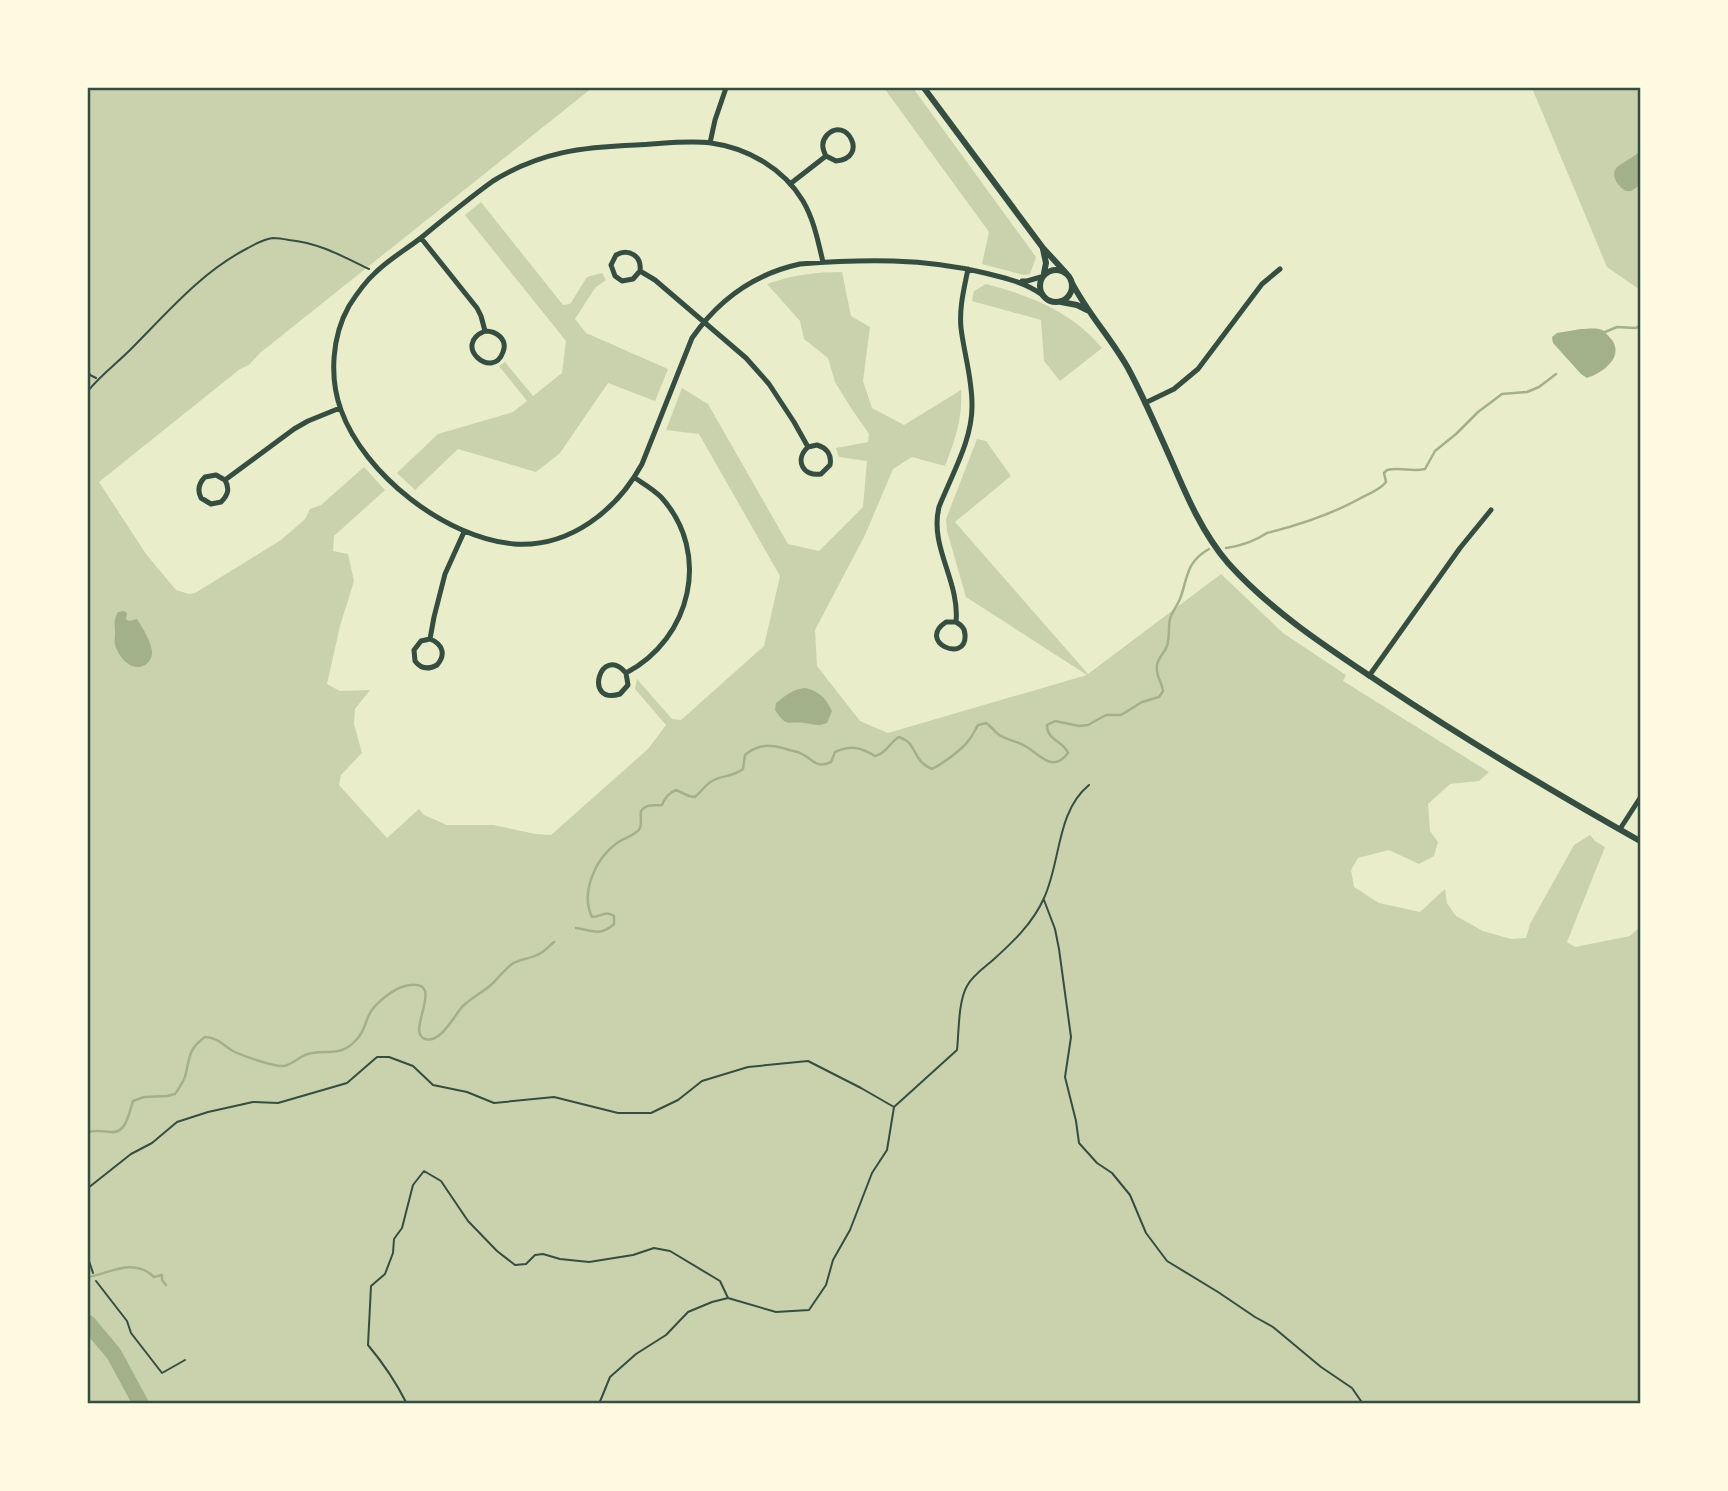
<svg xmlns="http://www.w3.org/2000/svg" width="1728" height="1491" font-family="'Varela Round',sans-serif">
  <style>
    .green { fill: #cad2ad }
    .water { fill: #a3b18a }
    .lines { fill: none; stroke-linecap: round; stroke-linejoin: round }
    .stream { stroke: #a3b18a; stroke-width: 2.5 }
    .river { stroke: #a3b18a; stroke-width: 16 }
    .path { stroke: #344e41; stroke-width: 2 }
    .minor { stroke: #344e41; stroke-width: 5 }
    .tertiary { stroke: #344e41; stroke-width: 6 }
    .neatline { fill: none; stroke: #344e41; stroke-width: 2.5 }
  </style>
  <rect width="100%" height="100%" fill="#e9edc9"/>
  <path class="green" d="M88,88H592L260,353L249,365L240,369L99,482L146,554L176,590L189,594L195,593L281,540L305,519L310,509L321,505L364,467L385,490L334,536L333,551L348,554L354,581L340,626L327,684L340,691L370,690L355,709L354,724L362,753L341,775L339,785L387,838L419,809L424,815L447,825H493L536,834L551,835L648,749L666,725L635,689L637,679L672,719L681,720L764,646L780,576L699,434L666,430L682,388L708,404L788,544L819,551L863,507L867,461L839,457L836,448L868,442L869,434L851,408L835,382L828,358L804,339L800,321L767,284C792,275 816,272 842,272L851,316L870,327L863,381L872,408L904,425L961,390C963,418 955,440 945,466L912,457L893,469L865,535L815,630L817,666L860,721L888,733L1087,675L966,597L947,531L946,519L977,439L986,441L1011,476L955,522L1088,674L1221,574L1283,633L1346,675L1343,681L1489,772L1479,781L1450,784L1428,804L1430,831L1438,842L1434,856L1419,864L1389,850L1358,858L1351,870L1354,887L1379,903L1420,912L1445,889L1447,903L1456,916L1483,931L1511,939L1526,938L1530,924L1574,845L1590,835L1595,841L1605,847L1567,942L1575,947L1630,936L1640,927V1403H88Z
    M884,88H913L1036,257L1030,274L1024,275L982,264L989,232Z
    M1532,88H1640V290L1607,267Z
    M481,202L563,305L570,304L587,277L602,273L606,280L595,288L575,319L586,333L668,369L655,401L608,383L560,453L536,472L458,449L415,490L397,473L438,434L513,412L527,401L499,366L505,362L533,396L562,373L566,341L465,215Z
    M986,284C1031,296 1071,311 1102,348L1060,381L1044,361L1041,320L972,301L974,291Z"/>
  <path class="water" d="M1640,152V185L1631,191H1626C1617,186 1610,175 1617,167Z
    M1581,329C1588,329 1598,327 1604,331C1606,333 1610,338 1612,340C1624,357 1603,373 1587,378L1581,374L1553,343L1552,337L1557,333Z
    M124,611L127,613L126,619L129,621L137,619C142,627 153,644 152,654C150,667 136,671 127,663C122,660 117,651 115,645C114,641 115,637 115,634C115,625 113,620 118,612Z
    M805,688C819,691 826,698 832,711L827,723C818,727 814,724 804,723C787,721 787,728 775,710L776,703C785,696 793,689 805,688Z"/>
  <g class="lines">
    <path class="stream" d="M1605,332L1617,327L1636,328L1640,325
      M1226,548C1240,546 1255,541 1267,533C1299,525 1330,515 1359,499C1369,493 1379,491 1386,482L1384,473L1387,470C1400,467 1412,472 1425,469L1435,451L1456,434L1478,412L1502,394L1527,392L1539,387L1556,374
      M576,928C592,930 600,937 614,924V916C605,910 601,917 592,917C580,892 596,858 617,843C623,838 637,835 640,828C642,824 640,816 641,811C647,803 654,806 662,805C665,797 669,793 676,790L689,796L695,797C701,792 705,785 712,781C722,775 733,777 743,769L745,755C758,744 770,744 786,749C791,751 797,751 802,754C814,760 816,769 831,762L835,752C851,745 860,747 875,756C887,753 889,743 899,737C918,743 911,760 932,769C942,764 963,749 969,740C973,735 975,730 978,725L986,723C991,726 994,731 998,734C1006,740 1017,741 1025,746C1040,754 1052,774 1068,753C1063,740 1047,741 1047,725L1055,721L1079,726L1088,725L1106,715H1121L1142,702L1159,697L1163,691C1162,682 1155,675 1157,665C1158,658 1165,652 1167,646C1170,637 1168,627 1170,619C1172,612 1177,606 1180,599C1188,577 1186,562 1209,549
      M88,1132C97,1130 102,1131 111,1132C126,1134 129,1113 133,1101L144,1097L167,1096L175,1094C180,1087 185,1080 186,1073C190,1055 189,1049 205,1037C217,1037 224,1046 233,1051C243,1056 274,1067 284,1066C294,1064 299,1056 308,1054C326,1049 341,1058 357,1039C364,1032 365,1023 369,1015C374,1004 393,989 405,986C450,976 404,1032 425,1039C441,1044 454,1015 463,1006C472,997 484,992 493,983C499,977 505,969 512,964C519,959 529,959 537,955C543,953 548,947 554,942
      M88,1277C111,1273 133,1257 154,1277L162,1275V1280L166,1285"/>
    <path class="river" d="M88,1323L114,1354L141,1404"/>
    <path class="path" d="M88,370L90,375L96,378
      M88,391C100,376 116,364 130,350C167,313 201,272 248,248C255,244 264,239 273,238C278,238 284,239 289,240C319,243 342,256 369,269
      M1044,900L1055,929L1059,949L1071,1037L1065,1077L1076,1121L1079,1143L1097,1163L1112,1173L1130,1195L1146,1233L1167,1261L1218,1292L1255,1317L1273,1327L1321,1367L1352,1388L1363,1404
      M88,1188L131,1154L152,1143L177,1122L208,1112L253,1102L278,1103L347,1083L377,1057H389L413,1066L433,1085L467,1092L494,1103L554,1097L618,1113H651L678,1100L702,1081L748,1067L808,1061L861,1088L894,1107
      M88,1258L93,1273
      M96,1281L127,1321L131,1333L162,1373L185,1360
      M407,1404C396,1382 383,1363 368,1345L371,1286L385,1274L393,1253L394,1239L402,1228L413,1185L424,1171L441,1181L468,1221L497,1251L515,1265L526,1264L535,1255L543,1254L560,1259L589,1262L633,1255L654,1248L670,1251L720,1281L728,1298
      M599,1404L610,1377L636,1354L666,1335L688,1312L712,1302L728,1298L776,1312L809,1310L826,1285L833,1260L850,1230L872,1173L887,1150L894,1107L957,1050C959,1032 958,1002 967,986C972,976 985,967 993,960C1013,942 1033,923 1044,898C1061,862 1056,812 1089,785"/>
    <path class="minor" d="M710,143L715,120L726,88
      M790,184L826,156C822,148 821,142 827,135C846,115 870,158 836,161L826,156
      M421,238L477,308L481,316L485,331C496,331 508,339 503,352C493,381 451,345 485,331
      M823,262C818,241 814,220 803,201C784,169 748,148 711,143C687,140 661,144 636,145C582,147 540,152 493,181C468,199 445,218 422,237C407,249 389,259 375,273C365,282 356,295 349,306C332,336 329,377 341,410C364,474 445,538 514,544C570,548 617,510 642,464L692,338C719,299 754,274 800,264C863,259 924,258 985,273C1005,278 1024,282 1041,294
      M640,271C642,256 629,248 616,255L611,265L615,276L622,281L633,279L640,271L655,280L746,358L769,384L794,422L808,447L817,445C827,448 832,455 830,465L821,474C803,477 794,460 808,447
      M1022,281H1027L1041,277
      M1145,403L1174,389L1198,369L1262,284L1280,269
      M225,480L216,475L205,477C199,483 197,490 201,498L211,504L221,502C228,495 230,489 225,480L294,429L308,421L340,408
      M956,622H946C916,642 967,664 965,635C965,628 961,625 956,622C960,581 929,547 939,507C952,474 973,439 972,404C972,378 964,353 961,328C959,308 964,289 968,269
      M430,639C443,644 446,655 437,665C428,670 421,669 415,661L414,650L421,641L430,639L434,617L445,574L464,532
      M626,673C600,643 583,706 620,694L628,685L626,673C691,639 712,553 661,497C653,489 644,484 635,478
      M1369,676L1460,548L1491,510
      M1620,829L1640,798"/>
    <path class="tertiary" d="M924,88L1043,248L1066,273
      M1043,249L1046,263L1044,273
      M1040 286a16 16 0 1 1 32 0a16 16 0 1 1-32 0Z
      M1071,281C1087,313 1112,339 1129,370C1145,400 1158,431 1172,462C1187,497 1203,534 1228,563C1272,612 1328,648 1382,684C1466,740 1553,792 1640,841
      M1061,302L1077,305L1087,310"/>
  </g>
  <rect width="1728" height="1491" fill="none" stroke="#fefae0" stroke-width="178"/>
  <rect x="89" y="89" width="1550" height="1313" class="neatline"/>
</svg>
